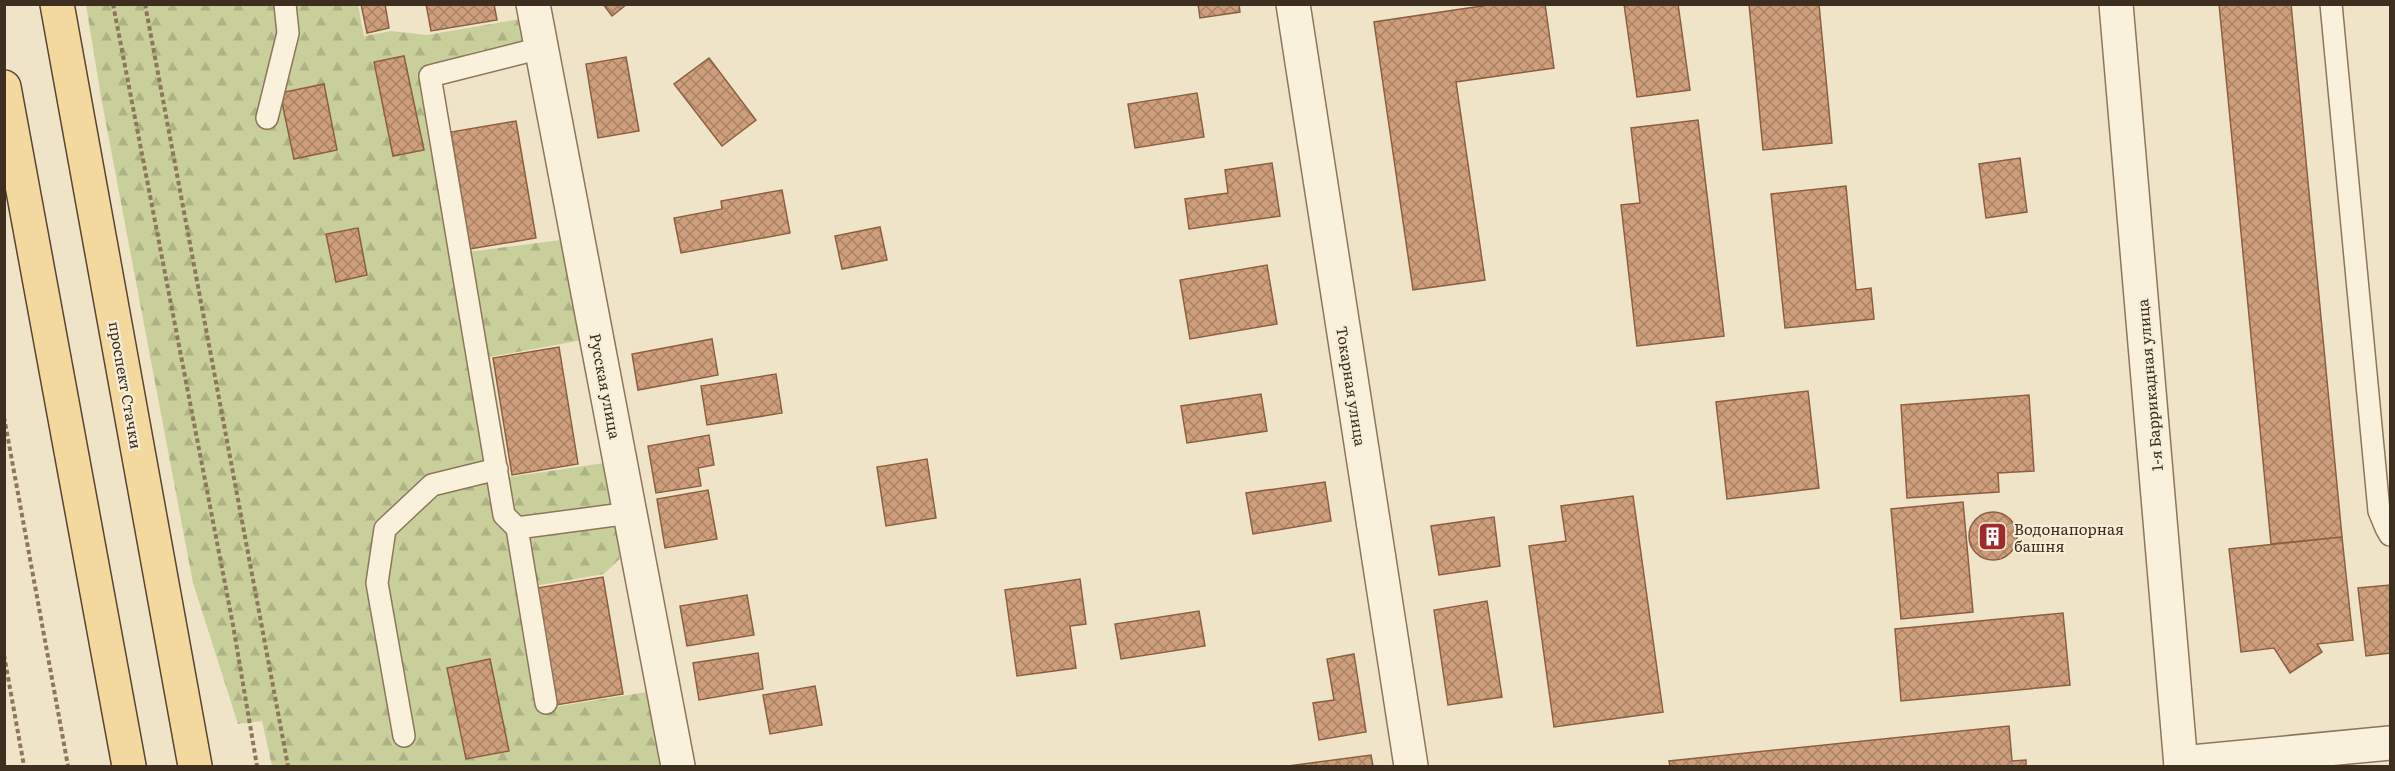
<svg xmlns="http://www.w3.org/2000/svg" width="2395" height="771" font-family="Literata,serif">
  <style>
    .forest { fill: url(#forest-firs) }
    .building { fill: url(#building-cross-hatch); stroke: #8d5f41; stroke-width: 1.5 }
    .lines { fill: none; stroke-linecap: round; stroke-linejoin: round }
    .service-casing { stroke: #8d765c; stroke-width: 24 }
    .minor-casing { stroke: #8d765c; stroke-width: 36 }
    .tertiary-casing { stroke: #8d765c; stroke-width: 36 }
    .primary-casing { stroke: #5b4430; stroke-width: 36 }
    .path { stroke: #8d765c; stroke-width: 4; stroke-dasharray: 4.5 3; stroke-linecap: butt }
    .service { stroke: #faf1dc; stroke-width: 21 }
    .minor { stroke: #faf1dc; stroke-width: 33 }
    .tertiary { stroke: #faf1dc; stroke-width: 33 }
    .primary { stroke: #f3d9a0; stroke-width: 33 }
    .labels { text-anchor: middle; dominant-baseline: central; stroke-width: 4.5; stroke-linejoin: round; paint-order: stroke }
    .street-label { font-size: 15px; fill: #3d2e20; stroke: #f7eed8 }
    .poi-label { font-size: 15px; fill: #3d2e20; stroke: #f7eed8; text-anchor: start }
  </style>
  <defs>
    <pattern id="forest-firs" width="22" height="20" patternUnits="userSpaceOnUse" patternTransform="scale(1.5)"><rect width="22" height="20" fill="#c9cf9b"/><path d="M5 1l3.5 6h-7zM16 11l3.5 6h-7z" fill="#aeb285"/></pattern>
    <pattern id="building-cross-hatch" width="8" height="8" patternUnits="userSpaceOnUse" patternTransform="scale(1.5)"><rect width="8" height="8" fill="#cf9f7d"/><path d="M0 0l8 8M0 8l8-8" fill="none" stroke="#a98266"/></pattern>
  </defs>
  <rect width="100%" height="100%" fill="#f0e4c8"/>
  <path class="forest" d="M86,5H358L364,36L391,31L427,35L520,19L526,44C497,49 463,48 442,70L447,132L468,252L569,239L588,339L490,357L510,477L611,462L633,546L604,574L535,586L554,707L653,691L670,766H272L262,721L238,724L193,583L101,97Z"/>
  <path class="building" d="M361,4H385L389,28L367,33Z
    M426,4H494L497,20L431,31Z
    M603,4H627L612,16Z
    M1198,4H1239L1240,12L1200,18Z
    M1495,4H1545L1554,68L1456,82L1485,280L1413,290L1374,22Z
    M1624,4H1678L1690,90L1637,97Z
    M1749,4H1819L1832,143L1763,150Z
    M2219,4H2291L2342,537L2271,544Z
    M404,56L424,150L393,156L374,62Z
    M626,57L639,131L598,138L586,64Z
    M709,58L756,120L722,146L674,84Z
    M324,84L337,150L294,159L280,93Z
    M1197,93L1204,137L1135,148L1128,104Z
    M1698,120L1724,336L1637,346L1621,205L1640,203L1631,128Z
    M516,121L536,238L470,249L451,132Z
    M2020,158L2027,212L1986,218L1979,164Z
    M1272,163L1280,216L1189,229L1185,199L1228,193L1225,170Z
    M1846,186L1856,290L1871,288L1874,319L1785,328L1771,194Z
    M782,190L790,233L681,253L674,218L722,209L721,201Z
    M880,227L887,260L842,269L835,236Z
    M358,228L367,275L336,282L326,234Z
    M1267,265L1277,324L1190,339L1180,280Z
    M712,339L718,375L638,390L632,354Z
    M559,347L578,464L512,475L493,358Z
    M776,374L782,413L707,425L701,386Z
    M1808,391L1819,488L1727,499L1716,402Z
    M1261,394L1267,431L1187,443L1181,406Z
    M2029,395L2034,471L1998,473L1999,492L1907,498L1901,405Z
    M709,435L714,465L698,468L701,486L656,493L648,446Z
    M927,459L936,518L886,526L877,467Z
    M1325,482L1331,521L1253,534L1246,493Z
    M708,490L717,539L665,548L657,499Z
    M1633,496L1663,712L1554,727L1529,546L1566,541L1561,506Z
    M1963,502L1973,612L1901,619L1891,509Z
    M1969 536a24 24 0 1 1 48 0a24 24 0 1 1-48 0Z
    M1494,517L1500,566L1439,575L1431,526Z
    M2342,537L2353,640L2317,644L2322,652L2290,673L2274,648L2241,652L2229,549Z
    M603,577L623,694L556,705L537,588Z
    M1080,579L1086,624L1070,626L1076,668L1017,676L1005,590Z
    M2390,585V653L2366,656L2358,588Z
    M747,595L754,635L687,646L680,606Z
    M1487,601L1502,697L1448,705L1434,610Z
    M1199,611L1205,646L1121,659L1115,624Z
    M2063,613L2070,685L1901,701L1895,629Z
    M758,653L763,689L699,700L693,663Z
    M1354,654L1366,732L1319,740L1313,703L1334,700L1327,659Z
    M490,659L509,751L466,759L447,668Z
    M815,686L822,725L770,734L763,695Z
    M2009,726L2012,761L2026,760V766H1670L1669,761Z
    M1371,755L1373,766H1288Z"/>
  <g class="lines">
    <defs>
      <path id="service" d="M2331,4L2379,511L2386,528L2390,535
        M541,48L430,76L504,515L517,528L630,513
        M267,118L288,33L285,4
        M517,528L546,703
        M404,736L377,583L385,529L432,485L497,469"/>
      <path id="minor" d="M533,4L678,766
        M1293,4L1411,766
        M2181,763L2390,743"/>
      <path id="tertiary" d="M2116,4L2181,766"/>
      <path id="primary" d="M57,4L195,766
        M4,87L129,766"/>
    </defs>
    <use href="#service" class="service-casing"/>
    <use href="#minor" class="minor-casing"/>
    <use href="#tertiary" class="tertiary-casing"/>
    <use href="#primary" class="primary-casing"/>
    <path class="path" d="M113,4L233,625L257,766
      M145,4L288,766
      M4,417L68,766
      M4,655L24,766"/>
    <use href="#service" class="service"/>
    <use href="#minor" class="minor"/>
    <use href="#tertiary" class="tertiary"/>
    <use href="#primary" class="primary"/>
  </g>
  <defs>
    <symbol id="building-square" viewBox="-11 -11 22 22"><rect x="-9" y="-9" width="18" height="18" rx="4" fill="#9e2a2b" stroke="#f7eed8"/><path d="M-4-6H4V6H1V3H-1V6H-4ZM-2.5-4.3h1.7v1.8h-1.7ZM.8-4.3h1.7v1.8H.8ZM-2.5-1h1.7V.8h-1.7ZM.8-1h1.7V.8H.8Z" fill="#fff"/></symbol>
  </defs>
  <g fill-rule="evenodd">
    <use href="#building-square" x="1976" y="520" width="33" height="33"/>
  </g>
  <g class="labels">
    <g class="street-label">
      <text transform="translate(126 385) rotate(80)">проспект Стачки</text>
      <text transform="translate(2149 385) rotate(-95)">1-я Баррикадная улица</text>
      <text transform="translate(606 386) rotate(79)">Русская улица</text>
      <text transform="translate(1352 386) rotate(81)">Токарная улица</text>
    </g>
    <g class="poi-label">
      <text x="2014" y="528">Водонапорная<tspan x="2014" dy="17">башня</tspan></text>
    </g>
  </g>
  <rect width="2395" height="771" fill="none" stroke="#3d2e20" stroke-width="12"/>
</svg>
